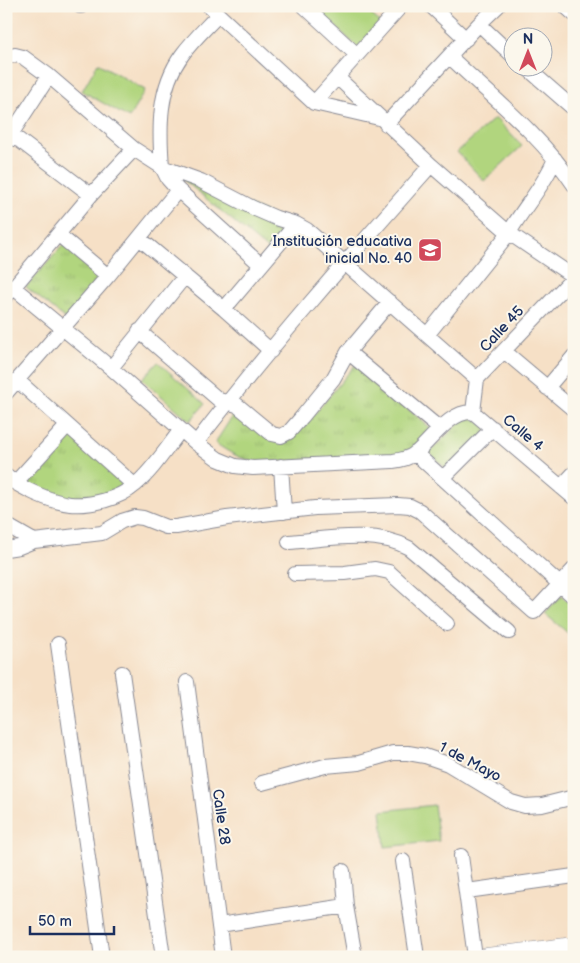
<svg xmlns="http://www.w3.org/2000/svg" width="580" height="963" font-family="'Balsamiq Sans',sans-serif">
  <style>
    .grass { fill: #b1d57e; stroke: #66826e }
    .park { fill: url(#park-tufts); stroke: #66826e }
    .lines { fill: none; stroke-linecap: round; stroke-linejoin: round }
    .minor-casing { stroke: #888892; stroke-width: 16 }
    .major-casing { stroke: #888892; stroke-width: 19 }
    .minor { stroke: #fff; stroke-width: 14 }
    .major { stroke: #fff; stroke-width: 18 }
    .labels { text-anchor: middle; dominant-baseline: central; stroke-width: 4; stroke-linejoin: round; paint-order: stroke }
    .poi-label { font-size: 15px; fill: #1b2f5e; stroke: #fbf7ec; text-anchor: end }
    .street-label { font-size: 15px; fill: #1b2f5e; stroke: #fbf7ec }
  </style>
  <defs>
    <pattern id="park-tufts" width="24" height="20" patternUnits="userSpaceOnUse" patternTransform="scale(1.25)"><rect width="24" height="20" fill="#b1d57e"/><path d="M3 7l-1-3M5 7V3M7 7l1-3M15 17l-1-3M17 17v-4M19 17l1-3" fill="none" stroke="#98b76f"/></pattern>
  </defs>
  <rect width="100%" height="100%" fill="#fbf7ec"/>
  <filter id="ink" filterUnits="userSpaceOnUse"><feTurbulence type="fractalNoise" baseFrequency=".02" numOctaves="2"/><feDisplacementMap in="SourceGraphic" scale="10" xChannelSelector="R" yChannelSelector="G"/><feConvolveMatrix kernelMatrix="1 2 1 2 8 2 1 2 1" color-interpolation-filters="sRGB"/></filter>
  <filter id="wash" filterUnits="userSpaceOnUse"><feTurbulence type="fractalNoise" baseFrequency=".0096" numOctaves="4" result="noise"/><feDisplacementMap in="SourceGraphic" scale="20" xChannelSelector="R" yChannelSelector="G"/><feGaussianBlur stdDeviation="1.12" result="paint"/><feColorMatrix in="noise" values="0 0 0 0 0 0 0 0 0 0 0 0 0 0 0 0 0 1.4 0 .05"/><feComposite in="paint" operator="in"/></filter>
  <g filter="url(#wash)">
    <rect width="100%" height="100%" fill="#f6e0c6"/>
    <path class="grass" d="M314,6H361L380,22L358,48Z
      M98,63L145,90L129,118L82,91Z
      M495,118L522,146L484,181L457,152Z
      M158,362L205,404L190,421L142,379Z
      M561,596L574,606V638L545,614Z
      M434,805L439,841L385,847L381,811Z"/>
    <path class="park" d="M179,176L299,226L274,255Z
      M64,244L104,277L68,321L26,287Z
      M355,365L432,429L408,454L260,463C242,460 230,453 215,443L237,409L286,441L308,422Z
      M465,417H474L488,430L448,470L429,453Z
      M66,428L129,483C113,490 94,500 77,500C58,499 40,491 23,485Z"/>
  </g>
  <g filter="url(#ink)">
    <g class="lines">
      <defs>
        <path id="minor" d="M80,6H81
          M209,6L314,103L379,118
          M304,6L357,55
          M431,6L466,39
          M565,6L574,14
          M218,15C206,28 192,41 182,55C158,88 159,128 162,167L201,181L253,208L276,218L296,224L307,230L477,379
          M479,24L512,55
          M6,57L15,55L23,57L49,76L134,149L162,167L168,179L178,190L261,265
          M450,57C492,97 542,136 574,185
          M527,68L574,109
          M338,78L431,165L509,233L574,277
          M314,103L401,6
          M386,124L479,24L498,6
          M6,136L19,140L91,195
          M6,142L49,76
          M59,235L108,276
          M139,238L224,309L271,351
          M14,288L111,368L196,443L218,459L235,466L253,468L393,461C402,460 409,458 416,453C431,440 451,410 473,412
          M6,296L91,195L134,149
          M224,309L296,224
          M139,331L219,400L237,405L272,434L281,436L289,432L302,417L333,379L348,352L390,302
          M427,335L509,233C523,208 544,186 555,159
          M504,351L574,410
          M348,352L440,429
          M111,368L185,276
          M17,380L134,485
          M547,388L574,356
          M6,393L108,276L178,190
          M473,412L477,379L574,277
          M473,412L574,498
          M196,443C270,347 350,256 431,165
          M415,453L574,597
          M281,466L284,512
          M6,476C20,488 51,502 70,504C91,506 119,499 135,485C153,470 166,449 180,431
          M443,478L493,428
          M15,483L67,426
          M561,487L574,473
          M6,525L34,541
          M289,542C327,539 375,529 409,548L509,632
          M6,549L19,547L34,541L102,533L122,521L135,517L143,518L166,527H176L227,518L315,508L398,505L410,506L420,511L534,612L574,569
          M295,574L345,573L375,569L389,572L447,624
          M58,644L102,957
          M122,673L163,957
          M187,682L223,957
          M262,783L325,766L359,763L393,753H408L425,756L448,764L511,802L525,806L542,805L574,797
          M461,856L475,957
          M403,861L417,957
          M343,871L346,906L355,957
          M467,891L574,876
          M219,925L346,906"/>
        <path id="major" d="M487,957L574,946"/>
      </defs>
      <use href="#minor" class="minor-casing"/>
      <use href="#major" class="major-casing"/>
      <use href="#minor" class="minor"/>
      <use href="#major" class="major"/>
    </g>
  </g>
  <defs>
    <symbol id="school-square" viewBox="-11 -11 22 22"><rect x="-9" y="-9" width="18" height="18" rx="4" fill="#d1495b" stroke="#fbf7ec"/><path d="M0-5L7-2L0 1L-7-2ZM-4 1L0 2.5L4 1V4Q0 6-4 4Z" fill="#fff"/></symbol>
  </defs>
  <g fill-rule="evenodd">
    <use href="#school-square" x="416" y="236" width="28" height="28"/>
  </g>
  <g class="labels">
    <g class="poi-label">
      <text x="412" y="241">Institución educativa<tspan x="412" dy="17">inicial No. 40</tspan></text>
    </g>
    <g class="street-label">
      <text transform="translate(502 329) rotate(-47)">Calle 45</text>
      <text transform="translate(523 433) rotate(40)">Calle 4</text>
      <text transform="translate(470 762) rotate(28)">1 de Mayo</text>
      <text transform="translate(221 817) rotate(82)">Calle 28</text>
    </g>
  </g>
  <rect width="580" height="963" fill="none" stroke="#fbf7ec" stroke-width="25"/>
  <g transform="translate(528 52)"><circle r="24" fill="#fbf7ec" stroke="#a1a7b3"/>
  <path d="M0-4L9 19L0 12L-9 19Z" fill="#d1495b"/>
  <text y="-8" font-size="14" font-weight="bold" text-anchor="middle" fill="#1b2f5e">N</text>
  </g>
  <path d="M30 926v8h84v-8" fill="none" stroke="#1b2f5e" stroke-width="2.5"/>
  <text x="38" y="926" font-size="15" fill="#1b2f5e" stroke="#fbf7ec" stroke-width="4" paint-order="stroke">50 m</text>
</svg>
